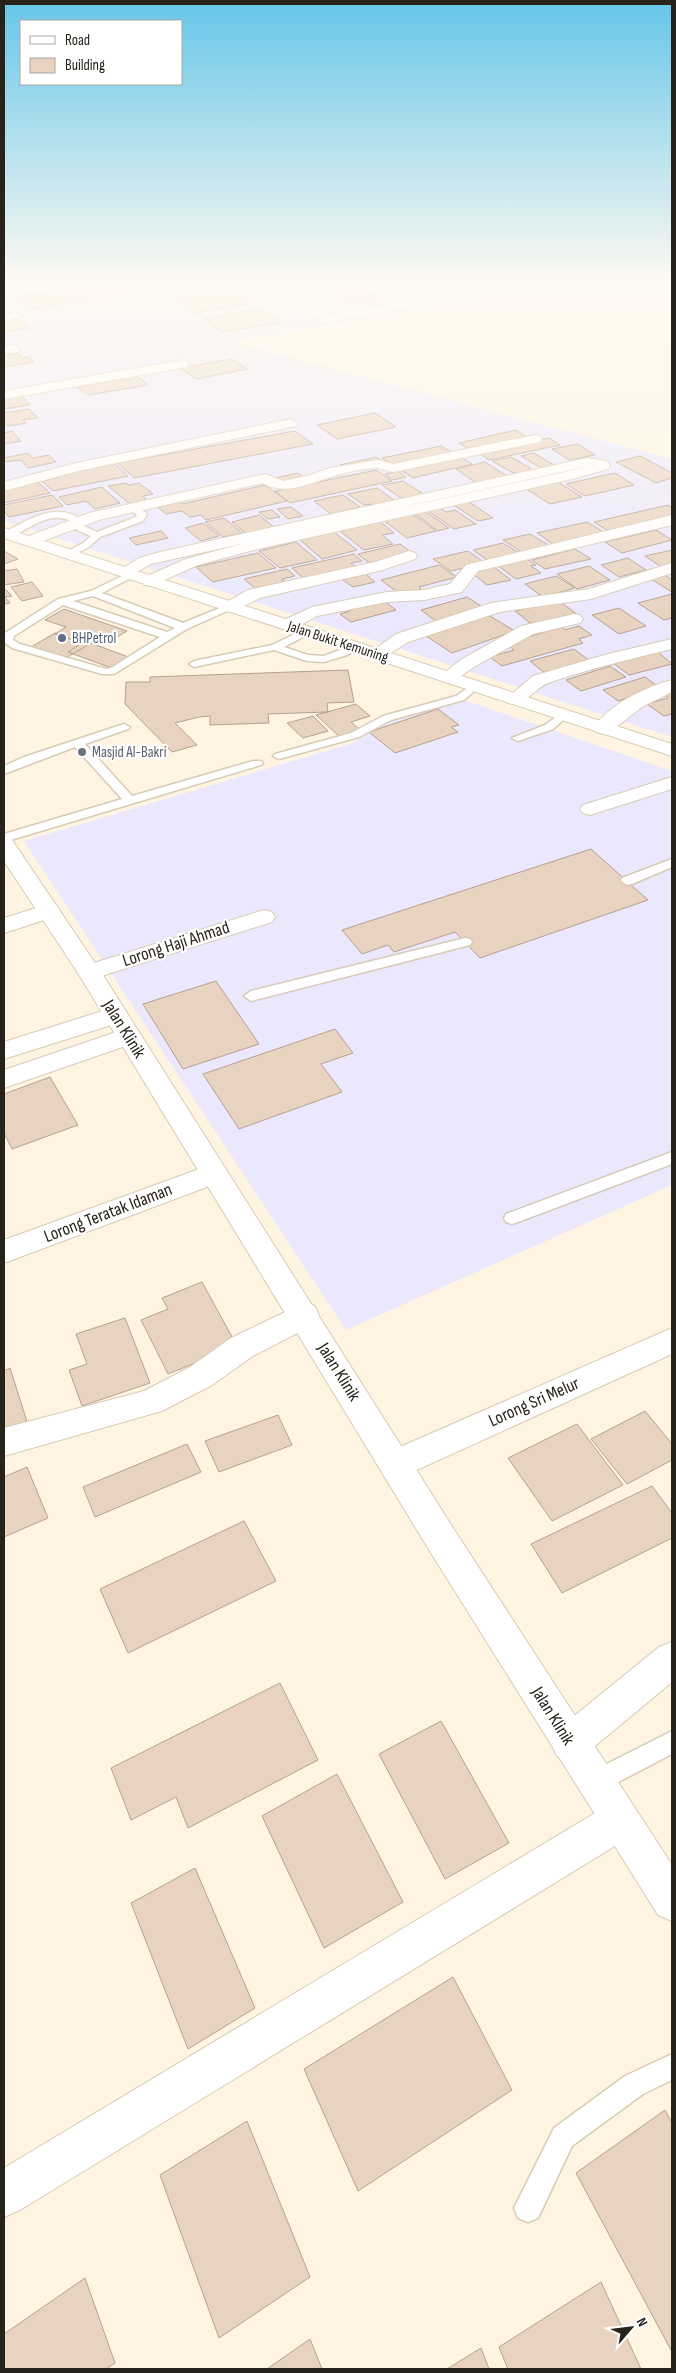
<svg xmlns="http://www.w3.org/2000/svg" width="676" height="2373" font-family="'Sofia Sans Condensed',sans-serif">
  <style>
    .industrial { fill: #ebe8fe }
    .building { fill: #e8d3c1; stroke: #b5a191 }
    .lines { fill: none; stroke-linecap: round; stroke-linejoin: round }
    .lane-casing { stroke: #d8cbb5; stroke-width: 3 }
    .street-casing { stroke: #d8cbb5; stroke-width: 2 }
    .secondary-casing { stroke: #d8cbb5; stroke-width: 2 }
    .lane { fill: #fff; fill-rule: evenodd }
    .street { fill: #fff; fill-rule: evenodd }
    .secondary { fill: #fff; fill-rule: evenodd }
    .service-dot { fill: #5c6f8a; stroke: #fff; stroke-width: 2 }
    .worship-dot { fill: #6b7280; stroke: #fff; stroke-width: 2 }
    .labels { text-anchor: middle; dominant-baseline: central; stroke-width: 4.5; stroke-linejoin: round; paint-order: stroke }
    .far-service-label { font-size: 15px; fill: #4e5e75; stroke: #fff; text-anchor: start }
    .far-street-label { font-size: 15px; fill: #27221a; stroke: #fff }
    .far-worship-label { font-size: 15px; fill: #5b616d; stroke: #fff; text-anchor: start }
    .street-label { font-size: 18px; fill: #27221a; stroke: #fff }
  </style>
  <rect width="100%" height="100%" fill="#fff4e2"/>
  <path class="industrial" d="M4,282H523L539,290L231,342L672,459V737L4,521Z
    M467,701L672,771V1185L346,1330L24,841L353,743L389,721Z"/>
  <path class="building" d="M4,282H43L4,288Z
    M113,282H130L144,292L29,310L14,297Z
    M150,282H216L222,286L166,294Z
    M345,282L359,284L325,290L320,286Z
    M374,282H410L418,287L391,291Z
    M359,284L365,287L331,293L325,290Z
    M365,287L371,290L336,296L331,293Z
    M371,290L376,293L342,299L336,296Z
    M232,291L251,304L194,313L176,300Z
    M376,293L385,298L358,303L347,302L342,299Z
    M260,309L280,323L222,332L203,318Z
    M18,319L29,328L4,332V321Z
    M17,353L23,358L28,357L34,362L4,367V355Z
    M232,359L247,369L196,379L181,368Z
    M137,376L148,385L88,395L77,387Z
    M21,395L30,405L4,409V397Z
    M29,409L38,418L23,420L26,423L9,426L4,423V413Z
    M375,413L396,427L337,439L317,425Z
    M516,430L528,438L471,450L459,443Z
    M12,431L21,441L4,444V433Z
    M295,431L313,444L134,478L118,463Z
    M549,438L560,445L489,460L479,453Z
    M578,444L595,455L569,460L552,449Z
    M441,446L453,453L394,466L382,458Z
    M28,453L33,458L49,455L56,462L28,468L21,460L4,462V458Z
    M534,453L554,465L541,468L521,456Z
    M459,456L472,464L413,478L399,469Z
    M640,456L672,473V478L656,483L616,462Z
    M376,457L382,461L346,469L340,465Z
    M511,457L535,471L517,475L492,461Z
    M485,462L508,477L478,484L456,469Z
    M114,463L128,476L53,491L42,481L60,477L57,474Z
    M376,470L392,481L290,503L275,491Z
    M398,471L406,477L393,480L385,474Z
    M298,473L306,479L281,485L272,479Z
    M615,473L634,485L585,496L566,484Z
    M403,481L425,495L404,500L382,485Z
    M38,482L50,493L4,503V489Z
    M558,482L582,497L550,504L526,489Z
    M126,483L129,485L139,483L153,494L143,496L147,500L130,504L108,486Z
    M265,485L287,501L206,520L201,515L190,517L182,511L166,514L158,507L180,502L182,504Z
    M102,487L120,503L95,509L86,501L67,505L59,497Z
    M377,488L398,503L377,508L372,504L364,505L348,494Z
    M52,495L63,506L9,517L4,511V505Z
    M343,495L360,507L331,514L314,501Z
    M468,501L493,518L478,521L452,504Z
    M668,505L672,508V518L610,532L594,522Z
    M291,507L303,516L288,519L277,509Z
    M439,507L446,512L455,510L476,524L454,529L427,510Z
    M272,510L280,517L268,519L259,512Z
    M425,511L449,528L438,531L414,513Z
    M412,514L436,531L407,538L383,520Z
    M259,515L275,528L248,535L232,522Z
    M224,518L242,533L223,537L205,522Z
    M381,522L394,533L382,535L393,544L364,550L340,531Z
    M587,522L605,533L554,545L537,533Z
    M203,523L219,536L201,541L185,528Z
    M656,530L672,540L622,553L605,542Z
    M161,531L168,538L136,545L129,538Z
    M334,532L357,550L322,559L299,539Z
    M530,534L550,546L523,553L503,540Z
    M296,542L317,560L280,568L259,551Z
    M503,543L519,553L489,561L473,550Z
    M400,544L412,553L369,563L358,554Z
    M575,549L591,559L545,569L532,560Z
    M672,550V565L663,568L645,556Z
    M4,551L18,559L4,564Z
    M468,551L485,563L451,571L433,559Z
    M258,553L276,568L213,582L196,567Z
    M354,554L362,561L351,563L356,567L304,579L292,568Z
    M526,558L536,565L531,566L541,573L516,579L497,565Z
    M628,558L646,570L619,577L601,565Z
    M439,565L457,577L419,587L422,590L401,595L381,580Z
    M589,566L610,580L577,589L557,574Z
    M494,567L511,580L487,585L471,572Z
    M17,569L24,582L4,585V571Z
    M287,569L295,576L282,579L287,583L257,590L244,579Z
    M366,574L375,582L353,587L343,580Z
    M665,575L672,580V592L651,579Z
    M556,576L575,588L543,597L525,584Z
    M32,582L43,596L22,601L11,587Z
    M4,588L12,596L5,597L10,603L4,604Z
    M672,594V618L664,620L638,603Z
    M467,597L484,608L437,622L421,610Z
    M382,599L396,610L351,622L340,614L350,611L347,608Z
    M559,601L578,615L534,626L515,611Z
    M619,608L646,626L619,634L592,615Z
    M64,609L127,631L109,642L96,638L88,642L131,658L114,669L68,652L82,643L55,634L66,627L45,620Z
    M488,615L515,631L452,653L426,636Z
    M579,626L592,635L579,639L583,643L502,666L490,657L514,650L506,643L562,627L565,630Z
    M55,633L88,645L64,659L31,647Z
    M574,649L591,662L546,674L530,661Z
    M658,652L672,664L629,675L613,663Z
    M610,666L626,677L581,691L566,680Z
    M348,670L354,702L327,703L328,712L268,714L269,723L210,725V716L199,717L175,723L197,745L172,752L125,704L126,682H150V677Z
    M645,677L660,688L618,701L603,690Z
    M672,692V714L664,716L647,704L668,698L664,694Z
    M356,704L370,716L351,722L360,730L339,736L316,715Z
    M438,709L459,725L451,727L458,732L395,753L369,732Z
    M313,716L328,731L303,738L287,723Z
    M591,849L648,900L480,958L455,932L394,952L388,945L362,954L342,930Z
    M216,981L259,1044L183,1069L143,1004Z
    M335,1029L353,1053L321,1064L342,1092L239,1129L203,1074Z
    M50,1077L78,1125L12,1149L4,1133V1094Z
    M202,1282L237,1346L168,1374L141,1320L168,1309L162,1298Z
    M125,1318L150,1383L82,1406L69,1370L87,1364L76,1334Z
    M10,1368L29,1428L4,1436V1371Z
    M645,1411L672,1444V1460L627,1484L591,1439Z
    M278,1415L292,1445L219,1472L205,1441Z
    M577,1424L623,1485L552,1521L508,1458Z
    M187,1444L201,1472L95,1517L83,1487Z
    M27,1467L48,1518L4,1537V1477Z
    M652,1486L672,1513V1538L562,1593L531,1544Z
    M244,1521L276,1581L128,1653L100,1589Z
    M280,1683L318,1760L188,1828L176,1797L131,1820L111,1768Z
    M441,1721L509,1843L445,1879L379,1754Z
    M337,1774L403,1902L324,1948L262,1816Z
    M195,1868L255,2008L188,2049L131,1903Z
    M453,1977L512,2090L358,2191L304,2069Z
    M665,2110L672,2123V2352L576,2173Z
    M247,2121L310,2277L219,2338L160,2175Z
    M85,2278L115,2363L106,2369H4V2334Z
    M601,2282L641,2369H508L499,2347Z
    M310,2339L322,2369H267Z
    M481,2348L489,2369H447Z"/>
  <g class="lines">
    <defs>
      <path id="lane" d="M357,282H365L405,306L400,307Z
        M131,504L145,512L147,514L143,521L100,537L89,547L69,557L66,556V552L83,543L91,536L68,526L66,524L71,521C43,507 17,543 4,535C7,530 14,527 20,524C40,513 65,504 84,522L80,524L97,532L136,517L137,515L127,507Z
        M132,571L137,574L135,576L102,593L183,623L227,605H235L236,607L187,629L114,674H102L12,648L4,642L5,633L58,599L91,591ZM93,596L175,628L167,632L73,601ZM63,605L160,637L111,668L106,669L20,644L13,640L14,636Z
        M307,628L311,629V633L284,647L308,655L324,656L355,644L360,647L347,655L324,662L307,661L274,650L194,667L189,664L194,661L272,645Z
        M475,683L480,686L464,700L391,720L359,737L279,759L273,756L275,754L351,733L383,716L456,696Z
        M563,712L569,715L553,729L518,741L512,738L545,725Z
        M124,724L130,727L128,729L85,744L132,796L253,761H261L263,763L261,765L4,842V834L122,799L75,747L4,774V766L24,757Z
        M672,859V867L632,884L627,885L621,881L622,878Z
        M465,938L470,939L472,942L470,945L251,1001L244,996L251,991Z
        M672,1152V1164L518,1222L512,1224L506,1222L504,1218L506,1214Z
        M672,1731V1754L603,1790L595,1793L587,1790L584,1782L587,1774Z
        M672,2054V2080L643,2094L572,2146L538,2218L528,2222L518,2218L514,2208L554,2128L625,2076Z"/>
      <path id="street" d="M58,282H87L82,285L4,297V291Z
        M257,282H271L326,315L499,286L505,289L499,292L324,323Z
        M15,312L19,314L21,316L19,318L4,321V315Z
        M14,345L20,349L18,352L4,354V346Z
        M183,360L189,364L187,367L4,399V391Z
        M291,419L298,423L296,426L78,471L4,491V482L76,463Z
        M535,435L540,436L542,439L540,442L393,472C388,471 383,469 378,468C365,468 347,472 335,476C311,482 286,497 263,483L99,520L30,546L24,544L22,541L24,538L89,513L265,474L284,481L310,475L330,468L378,460L393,464Z
        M587,458L607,461L610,466L608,469L572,479L258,549L198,565L151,586L145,585L143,581L145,577L186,559L245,543L151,564L131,575H119L117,572L139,558L160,552ZM584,467L569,471L337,522Z
        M672,515V525L478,571L462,592L424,600L387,602L317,616L294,629H282L279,625L282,621L312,607L387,592L424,590L450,584L466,565Z
        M409,551L415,553L417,556L415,559L379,571L260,598L231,612L225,611L223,607L225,603L248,590L375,562Z
        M672,563V573L591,599L500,612L408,642L383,658H371L368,654L396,634L491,603L589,589Z
        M574,614L580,615L583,619L580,623L533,634L474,667L454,681H442L439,677L462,659L521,626Z
        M672,639V649C631,659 588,669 548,683C533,689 526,707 508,703L506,699L533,676L608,654Z
        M672,680V692L642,707L610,732L603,734L596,732L593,728C610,704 645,687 672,680Z
        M672,777V789L590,815L583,813L580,809L583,805Z
        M49,904L57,906L60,911L57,916L4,933V918Z
        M264,910L272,912L275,917L272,922L89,980L81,977L77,972L81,967Z
        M115,1007L124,1009L127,1015L124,1021L4,1059V1042Z
        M128,1028L137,1030L140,1036L137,1042L4,1088V1070Z
        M213,1164L223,1167L227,1174L223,1181L4,1263V1240Z
        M304,1303L315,1306L319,1315L315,1324L253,1356L212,1385L162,1411L4,1456V1428L144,1391L190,1367L231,1338Z
        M672,1328V1354L408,1474L396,1478L384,1474L380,1464L384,1454Z
        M672,1642V1682L583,1756L570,1762L557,1756L551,1743L557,1730L659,1647Z
        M619,1801L633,1807L639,1821L633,1835L20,2210L4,2217V2168L605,1807Z"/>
      <path id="secondary" d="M4,528L672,744V756L4,538Z
        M4,839L12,840L101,972L455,1531L672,1865V1921L658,1915L431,1553L78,973L4,861Z"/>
    </defs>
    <use href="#lane" class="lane-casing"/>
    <use href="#street" class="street-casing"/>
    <use href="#secondary" class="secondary-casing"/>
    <use href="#lane" class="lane"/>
    <use href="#street" class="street"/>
    <use href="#secondary" class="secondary"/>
  </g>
  <linearGradient id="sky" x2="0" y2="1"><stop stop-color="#66c6e9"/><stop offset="0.46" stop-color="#fffaf2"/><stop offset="1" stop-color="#fffaf2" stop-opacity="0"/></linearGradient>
  <rect width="676" height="615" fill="url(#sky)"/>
  <circle class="service-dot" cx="62" cy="638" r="5"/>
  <circle class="worship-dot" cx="82" cy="752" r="5"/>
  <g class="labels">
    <g class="far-service-label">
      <text x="72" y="638">BHPetrol</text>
    </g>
    <g class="far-street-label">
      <text transform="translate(338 642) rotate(18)">Jalan Bukit Kemuning</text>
    </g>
    <g class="far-worship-label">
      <text x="92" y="752">Masjid Al-Bakri</text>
    </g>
    <g class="street-label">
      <text transform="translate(176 944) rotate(-18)">Lorong Haji Ahmad</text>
      <text transform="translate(124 1029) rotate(58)">Jalan Klinik</text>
      <text transform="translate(108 1213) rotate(-21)">Lorong Teratak Idaman</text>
      <text transform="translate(339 1372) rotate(58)">Jalan Klinik</text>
      <text transform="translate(534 1402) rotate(-24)">Lorong Sri Melur</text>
      <text transform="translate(553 1716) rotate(58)">Jalan Klinik</text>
    </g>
  </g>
  <rect width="676" height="2373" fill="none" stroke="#27221a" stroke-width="10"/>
  <rect x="20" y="20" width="162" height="65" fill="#ffffff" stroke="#a9a7a3"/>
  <rect x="30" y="36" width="25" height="8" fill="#ffffff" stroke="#a9a7a3"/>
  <text x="65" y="45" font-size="15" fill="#27221a">Road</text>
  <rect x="30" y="58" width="25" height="15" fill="#e8d3c1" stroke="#a9a7a3"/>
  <text x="65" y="70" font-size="15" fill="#27221a">Building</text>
  <g transform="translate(631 2328) rotate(62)" stroke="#ffffff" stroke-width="4" paint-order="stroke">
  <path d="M0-4L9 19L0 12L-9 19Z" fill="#27221a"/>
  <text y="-8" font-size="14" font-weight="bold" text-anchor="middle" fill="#27221a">N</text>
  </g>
</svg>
